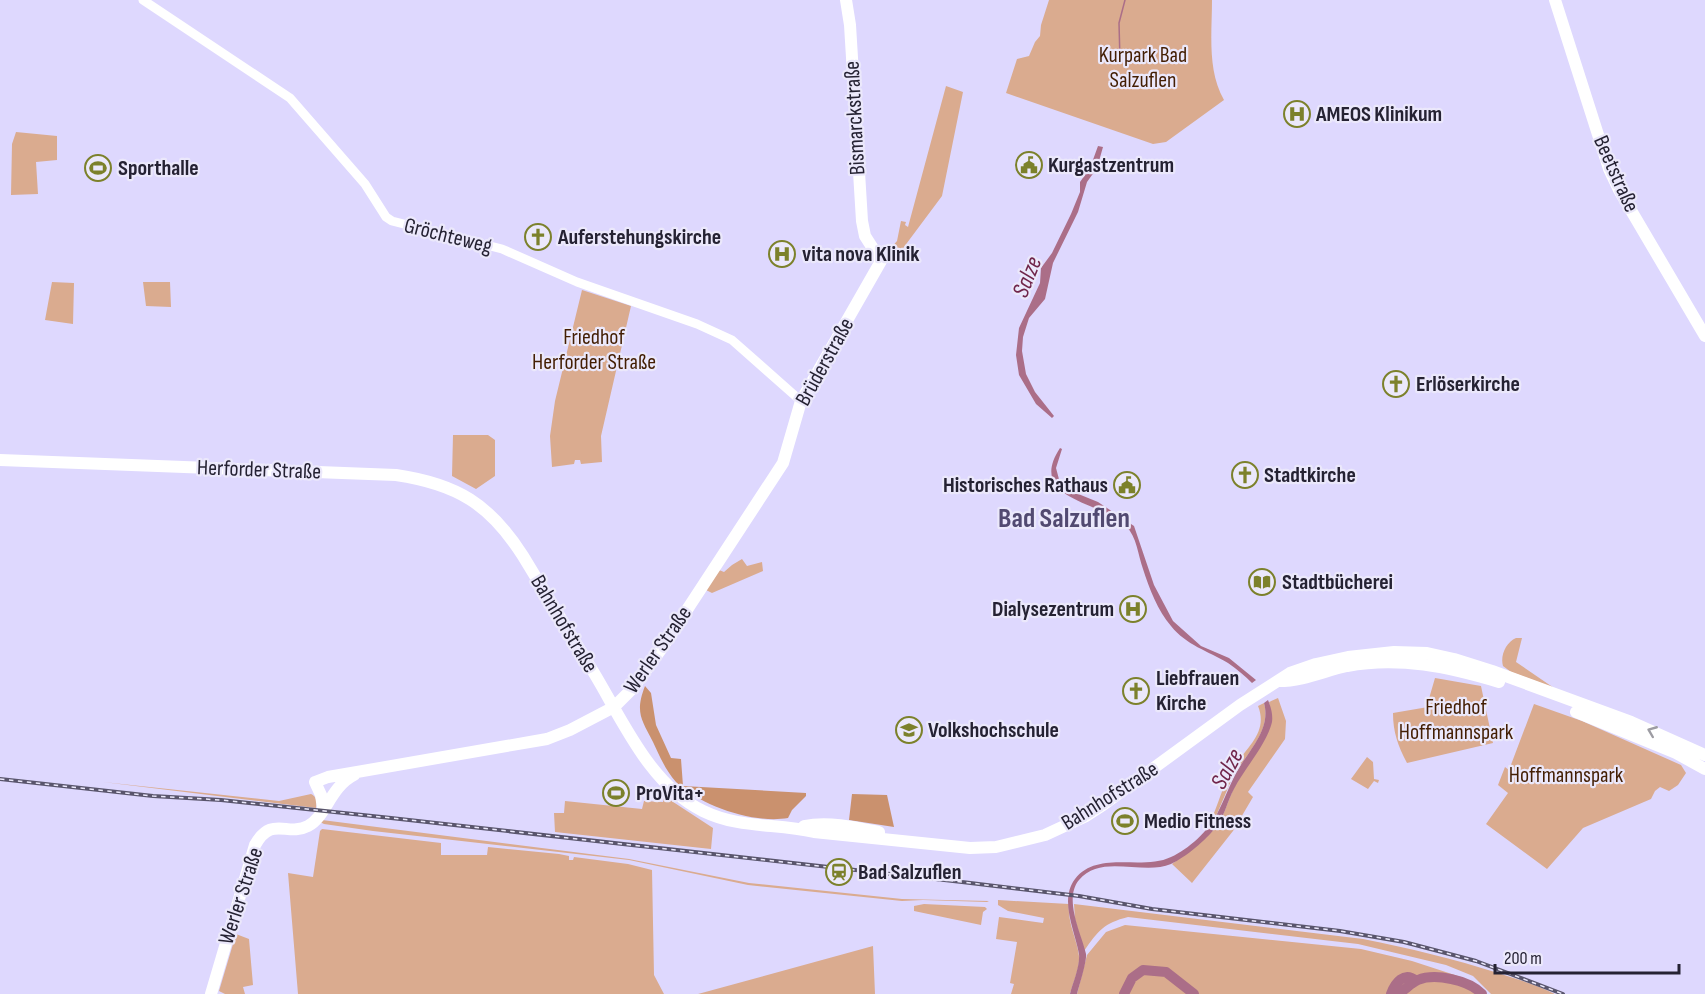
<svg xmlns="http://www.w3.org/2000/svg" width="1705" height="994" font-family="'Sofia Sans Condensed',sans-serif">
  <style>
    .green { fill: #daab8f }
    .forest { fill: #ca916e }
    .water { fill: #ab6e88 }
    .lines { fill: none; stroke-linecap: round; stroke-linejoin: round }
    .stream { stroke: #ab6e88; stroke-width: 1.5 }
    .river { stroke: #ab6e88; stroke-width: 10 }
    .minor { stroke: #fff; stroke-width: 9 }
    .major { stroke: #fff; stroke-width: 12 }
    .rail-casing { stroke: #59556c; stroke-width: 4 }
    .rail { stroke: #ebe8fb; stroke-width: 1.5; stroke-dasharray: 4.5; stroke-linecap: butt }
    .oneway { stroke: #9d9ca3 }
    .labels { text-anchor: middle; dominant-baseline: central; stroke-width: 4.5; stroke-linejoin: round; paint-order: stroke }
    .park-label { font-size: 22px; fill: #431e03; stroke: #ebe8fb }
    .poi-label { font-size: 22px; font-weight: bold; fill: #252233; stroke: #ebe8fb; text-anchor: start }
    .street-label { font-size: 22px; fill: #252233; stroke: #ebe8fb }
    .water-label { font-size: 24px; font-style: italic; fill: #70254a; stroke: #ebe8fb }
    .district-label { font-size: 28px; font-weight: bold; fill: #524a71; stroke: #ebe8fb }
  </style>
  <rect width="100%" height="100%" fill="#ded8fe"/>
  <path class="green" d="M1049,0H1212C1212,33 1207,70 1224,100L1166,142L1153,144L1006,93L1017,59L1029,56L1035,42L1040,36L1041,25Z
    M946,86L963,92L942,196L898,255L890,249L897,241L901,221L906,222L905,225L908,227Z
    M16,132L57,136V160L36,162L38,194L11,195L12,144Z
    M52,282L74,283L73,324L45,320Z
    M143,282H170L171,307L146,306Z
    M582,290L631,306L601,436L602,462L581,464L580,460H575L574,464L552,467L550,436L555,401Z
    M453,435H488L495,440V476L476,489L452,476Z
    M742,559L747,566L762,562L763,571L712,593L706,590L719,570L724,572L732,565Z
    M1516,638H1522L1516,662L1554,688L1511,672L1503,666C1500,656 1506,642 1516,638Z
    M1435,678L1481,686L1493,743L1407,763C1398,746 1393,732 1393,713L1428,707V702Z
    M1278,698L1286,721L1285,739L1248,792L1253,797L1233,831L1192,883L1172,864C1187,853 1203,842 1215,828C1224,817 1227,803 1233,790C1244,767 1277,729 1269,702Z
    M1264,703C1272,731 1246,754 1233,777C1227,789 1222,803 1216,816L1214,813C1220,799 1224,782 1233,769C1245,748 1269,733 1258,706Z
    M1534,704L1582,721L1681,765L1686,773L1678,785L1669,791L1660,787L1655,791L1651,799L1583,828L1547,869L1486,824L1508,793L1498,785L1505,767L1509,770Z
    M1367,757L1373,762L1374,779L1379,780L1378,783L1374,781L1368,789L1351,779Z
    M103,782L279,801L311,794C317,797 317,802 316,808Z
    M664,796L713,828L711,849L555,832L554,813H564L565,801L642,809L644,801L663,802Z
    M322,820L629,859L749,883L902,899L989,901L987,902L923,900L902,901L748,885L629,860L373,831L324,824L320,822Z
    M322,829L441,843V855H487L488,847L559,854L569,856V860H573L574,857L628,864L652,870L654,975L664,994H298L288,873L313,877L320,831Z
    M998,900L1069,904C1067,922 1077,939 1079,956C1080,969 1073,982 1070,994H1011L1014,984L1010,983L1017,942L996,939L999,917L1043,923L1044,918L1008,911L998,905Z
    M924,904L985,907L987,909L983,912L981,925L914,911V906Z
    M1074,904L1363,939C1409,948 1454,959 1498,973C1517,979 1537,985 1555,994H1491L1473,976L1446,965L1358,944L1128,917C1104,923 1098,931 1084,951L1075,919Z
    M1125,925L1361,949L1412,961L1461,977L1469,983L1477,994H1077L1087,955L1106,932Z
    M236,934L249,939L253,985L243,987L245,994H225L219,991Z
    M873,946L875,994H698Z"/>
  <path class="forest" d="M645,686L651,693L656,725L671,758L681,759L683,786L806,793V796L792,810L788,818C754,824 701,806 676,782C666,771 659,755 653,742C641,719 635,712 645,686Z
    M852,794L887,795L894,827L849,820Z"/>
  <path class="water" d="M1098,146L1103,147L1097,168L1087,182L1078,212L1053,263L1045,299L1029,318L1023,337L1022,351L1026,374L1035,392L1054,416L1052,418L1036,404L1019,375L1016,355L1019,328L1040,283L1041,268L1052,253L1071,214L1080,192V182L1090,168Z
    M1060,448L1062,449L1056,468L1060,483L1066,489L1098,502L1134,526L1154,585L1173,621L1201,646L1229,658L1256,680L1252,683C1245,676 1237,669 1228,663C1208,651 1186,645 1171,626C1158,611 1149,588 1143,569C1138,555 1137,537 1126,526C1101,501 1026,500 1060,448Z
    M1268,700C1271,707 1273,715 1272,722C1267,744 1244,769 1234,789C1227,802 1225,815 1216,827C1206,840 1186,857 1171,864C1143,876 1101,853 1079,880C1063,899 1082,935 1086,954C1087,961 1079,986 1077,994H1070C1073,982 1080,967 1079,954C1075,931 1059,900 1075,879C1098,850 1142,871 1171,857C1189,849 1208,831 1217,814C1225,799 1230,783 1239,768C1251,748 1271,728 1264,703Z"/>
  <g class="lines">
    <path class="stream" d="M1120,60L1119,23L1125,0"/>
    <path class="river" d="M1124,994L1132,978L1143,970L1166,972L1194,994
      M1391,994C1395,983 1404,971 1416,981
      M1398,994C1405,990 1411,983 1418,980C1435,973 1469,980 1482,994"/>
    <path class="minor" d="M143,0L290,98L365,184L386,217L392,221L502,249L577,282L697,324L732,340L801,401"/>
    <path class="major" d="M1555,0L1609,169L1619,190L1705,336
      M0,460L396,475C457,484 490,504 523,556C547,595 570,634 594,673C623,721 650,785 703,811C740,829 776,823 814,832L970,848L996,847L1045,835L1086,816L1103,805L1240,705L1290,673L1316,664L1348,657L1394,652L1427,653L1454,659L1492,671L1631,722L1705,755
      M1279,681C1303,681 1324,671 1347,666C1399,656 1449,667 1499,682
      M1576,712L1676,753L1705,769
      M323,808L321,795L315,782L328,777L547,739L570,730L614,707L633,688L662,648L783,463L801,401L881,261L865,236L862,221L850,25L846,0
      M804,826C828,821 855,827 879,832
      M211,994L255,845C272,815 287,837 308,826C326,817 330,787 354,775"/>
    <defs>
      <path id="rail" d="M0,779L153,796L221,800L391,818L962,882L1079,896L1152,909L1340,931L1404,942L1476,961L1563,994"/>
    </defs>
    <use href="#rail" class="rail-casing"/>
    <use href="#rail" class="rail"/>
  </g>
  <defs><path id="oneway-chevron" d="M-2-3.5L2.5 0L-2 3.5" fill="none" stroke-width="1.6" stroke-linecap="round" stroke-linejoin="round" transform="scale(1.5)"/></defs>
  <use class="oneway" href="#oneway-chevron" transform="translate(1652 731) rotate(-158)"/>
  <defs>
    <symbol id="hospital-ring" viewBox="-11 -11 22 22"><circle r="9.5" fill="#ebe8fb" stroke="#7c812b" stroke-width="1.5"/><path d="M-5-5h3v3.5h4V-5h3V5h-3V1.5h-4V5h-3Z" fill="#7c812b"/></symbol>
    <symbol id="civic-ring" viewBox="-11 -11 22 22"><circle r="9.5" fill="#ebe8fb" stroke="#7c812b" stroke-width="1.5"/><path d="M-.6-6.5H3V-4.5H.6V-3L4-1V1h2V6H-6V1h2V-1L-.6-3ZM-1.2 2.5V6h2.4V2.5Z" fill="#7c812b"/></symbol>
    <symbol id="stadium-ring" viewBox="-11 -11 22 22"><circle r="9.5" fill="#ebe8fb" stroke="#7c812b" stroke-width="1.5"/><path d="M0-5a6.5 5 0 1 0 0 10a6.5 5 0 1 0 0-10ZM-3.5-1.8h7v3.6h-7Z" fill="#7c812b"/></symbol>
    <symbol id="church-ring" viewBox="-11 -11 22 22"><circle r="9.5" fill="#ebe8fb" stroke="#7c812b" stroke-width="1.5"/><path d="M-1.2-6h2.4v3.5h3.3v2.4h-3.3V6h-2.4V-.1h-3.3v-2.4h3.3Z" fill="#7c812b"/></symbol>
    <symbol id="library-ring" viewBox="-11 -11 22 22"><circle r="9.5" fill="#ebe8fb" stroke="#7c812b" stroke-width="1.5"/><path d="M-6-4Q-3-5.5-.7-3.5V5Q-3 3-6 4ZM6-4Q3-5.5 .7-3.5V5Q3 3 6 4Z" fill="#7c812b"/></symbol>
    <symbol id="university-ring" viewBox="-11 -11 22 22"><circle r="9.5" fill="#ebe8fb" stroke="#7c812b" stroke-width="1.5"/><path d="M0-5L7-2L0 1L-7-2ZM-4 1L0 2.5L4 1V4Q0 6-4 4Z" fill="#7c812b"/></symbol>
    <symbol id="station-ring" viewBox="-11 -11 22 22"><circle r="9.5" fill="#ebe8fb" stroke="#7c812b" stroke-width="1.5"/><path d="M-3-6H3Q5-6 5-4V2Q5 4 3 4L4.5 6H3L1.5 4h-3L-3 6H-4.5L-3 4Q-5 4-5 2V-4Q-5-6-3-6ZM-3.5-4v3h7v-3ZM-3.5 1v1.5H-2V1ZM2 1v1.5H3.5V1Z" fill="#7c812b"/></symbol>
  </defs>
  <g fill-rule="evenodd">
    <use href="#hospital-ring" x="1282" y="99" width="30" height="30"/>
    <use href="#civic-ring" x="1014" y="150" width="30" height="30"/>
    <use href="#stadium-ring" x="83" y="153" width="30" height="30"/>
    <use href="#church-ring" x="523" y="222" width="30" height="30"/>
    <use href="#hospital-ring" x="767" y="239" width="30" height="30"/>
    <use href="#church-ring" x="1381" y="369" width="30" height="30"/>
    <use href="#church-ring" x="1230" y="460" width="30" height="30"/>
    <use href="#civic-ring" x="1112" y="470" width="30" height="30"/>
    <use href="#library-ring" x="1247" y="567" width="30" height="30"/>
    <use href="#hospital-ring" x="1118" y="594" width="30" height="30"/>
    <use href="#church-ring" x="1121" y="676" width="30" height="30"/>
    <use href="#university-ring" x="894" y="715" width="30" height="30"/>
    <use href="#stadium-ring" x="601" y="778" width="30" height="30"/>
    <use href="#stadium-ring" x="1110" y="806" width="30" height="30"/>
    <use href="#station-ring" x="824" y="857" width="30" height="30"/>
  </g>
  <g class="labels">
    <g class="park-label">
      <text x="1143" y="55">Kurpark Bad<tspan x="1143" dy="25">Salzuflen</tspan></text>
      <text x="594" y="337">Friedhof<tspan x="594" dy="25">Herforder Straße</tspan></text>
      <text x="1456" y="707">Friedhof<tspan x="1456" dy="25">Hoffmannspark</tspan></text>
      <text x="1566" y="775">Hoffmannspark</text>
    </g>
    <g class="poi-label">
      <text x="1316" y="114">AMEOS Klinikum</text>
      <text x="1048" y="165">Kurgastzentrum</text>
      <text x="118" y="168">Sporthalle</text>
      <text x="558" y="237">Auferstehungskirche</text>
      <text x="802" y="254">vita nova Klinik</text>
      <text x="1416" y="384">Erlöserkirche</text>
      <text x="1264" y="475">Stadtkirche</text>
      <text x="1108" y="485" text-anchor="end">Historisches Rathaus</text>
      <text x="1282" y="582">Stadtbücherei</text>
      <text x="1114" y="609" text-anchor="end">Dialysezentrum</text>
      <text x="1156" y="678">Liebfrauen<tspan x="1156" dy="25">Kirche</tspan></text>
      <text x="928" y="730">Volkshochschule</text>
      <text x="636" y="793">ProVita+</text>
      <text x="1144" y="821">Medio Fitness</text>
      <text x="858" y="872">Bad Salzuflen</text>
    </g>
    <g class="street-label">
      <text transform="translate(855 118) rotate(-93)">Bismarckstraße</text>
      <text transform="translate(1616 174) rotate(66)">Beetstraße</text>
      <text transform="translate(448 236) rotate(14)">Gröchteweg</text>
      <text transform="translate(825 362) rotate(-61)">Brüderstraße</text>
      <text transform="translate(259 470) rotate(2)">Herforder Straße</text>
      <text transform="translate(564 624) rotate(59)">Bahnhofstraße</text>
      <text transform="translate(658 650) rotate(-55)">Werler Straße</text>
      <text transform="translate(1110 796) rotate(-32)">Bahnhofstraße</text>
      <text transform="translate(241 896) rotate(-72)">Werler Straße</text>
    </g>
    <g class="water-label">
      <text transform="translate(1027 277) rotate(-68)">Salze</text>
      <text transform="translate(1227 769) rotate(-61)">Salze</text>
    </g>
    <g class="district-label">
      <text x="1064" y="518">Bad Salzuflen</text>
    </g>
  </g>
  <path d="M1495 964v9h184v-9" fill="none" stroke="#252233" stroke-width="3"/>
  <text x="1504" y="964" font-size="18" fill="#252233" stroke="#ebe8fb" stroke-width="4.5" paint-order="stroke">200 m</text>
</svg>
